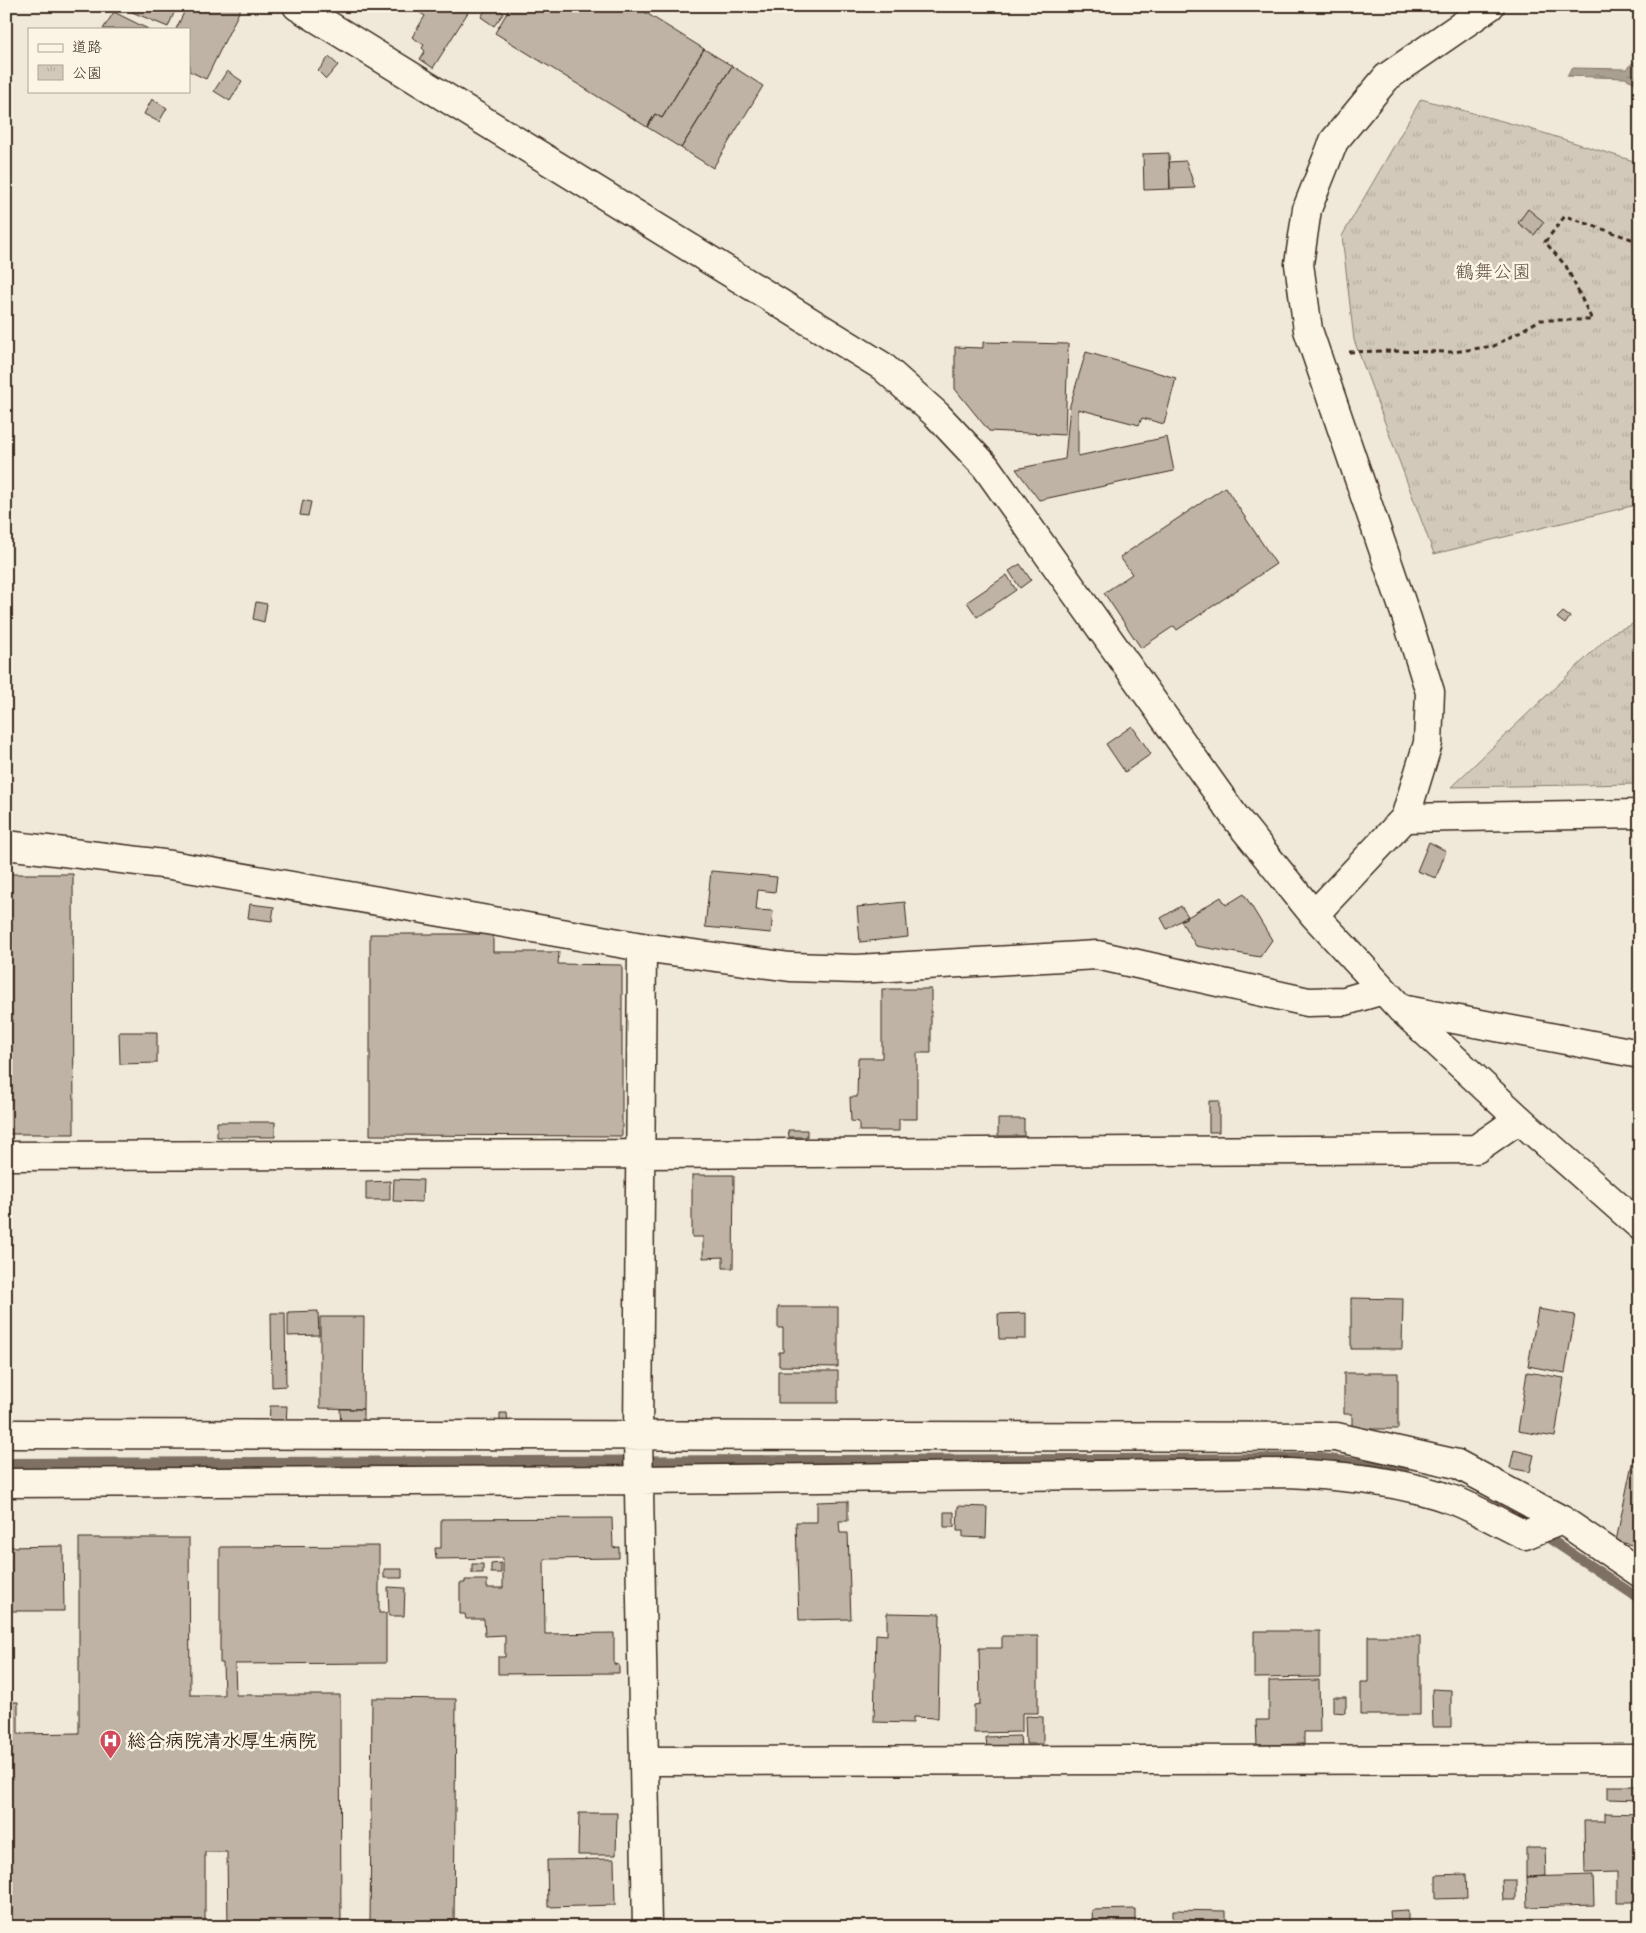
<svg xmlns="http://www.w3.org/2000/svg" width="1646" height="1933" font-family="Mynerve,'Klee One',sans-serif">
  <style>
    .park { fill: url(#park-tufts); stroke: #867a6c }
    .water { fill: url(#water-ripples); stroke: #7e7163 }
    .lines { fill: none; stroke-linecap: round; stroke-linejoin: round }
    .stream { stroke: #7e7163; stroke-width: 10 }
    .building { fill: #beb3a4; stroke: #3b2a1e }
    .street-casing { stroke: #3b2a1e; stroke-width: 31 }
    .secondary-casing { stroke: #3b2a1e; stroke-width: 31 }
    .path { stroke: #3b2a1e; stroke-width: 3; stroke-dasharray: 5 4; stroke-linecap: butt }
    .street { stroke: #fcf5e5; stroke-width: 28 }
    .secondary { stroke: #fcf5e5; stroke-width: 28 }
    .labels { text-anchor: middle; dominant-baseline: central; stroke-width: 5; stroke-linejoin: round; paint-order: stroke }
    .park-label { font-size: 19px; fill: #615245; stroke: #fcf5e5 }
    .poi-label { font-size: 19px; font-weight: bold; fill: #3b2a1e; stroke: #fcf5e5; text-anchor: start }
  </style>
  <defs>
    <pattern id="park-tufts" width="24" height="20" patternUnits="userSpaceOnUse" patternTransform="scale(1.25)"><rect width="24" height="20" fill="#d2c9ba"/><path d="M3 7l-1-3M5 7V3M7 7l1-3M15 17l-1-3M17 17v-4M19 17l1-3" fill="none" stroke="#b5ad9f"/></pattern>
    <pattern id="water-ripples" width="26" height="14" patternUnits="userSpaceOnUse" patternTransform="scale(1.25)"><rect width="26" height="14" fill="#aaa091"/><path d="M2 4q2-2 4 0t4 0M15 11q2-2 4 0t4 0" fill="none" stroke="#8c8376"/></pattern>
  </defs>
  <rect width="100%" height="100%" fill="#f0e9d9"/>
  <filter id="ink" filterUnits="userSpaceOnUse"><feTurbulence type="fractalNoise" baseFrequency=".02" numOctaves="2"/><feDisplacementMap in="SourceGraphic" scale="10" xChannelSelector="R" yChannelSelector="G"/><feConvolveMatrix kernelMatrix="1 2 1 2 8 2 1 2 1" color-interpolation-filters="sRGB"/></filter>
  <g filter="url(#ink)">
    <path class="park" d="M1421,99L1524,127L1640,163V504L1434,554L1354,340L1342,236Z
      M1640,621V784L1451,787L1612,633Z"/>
    <path class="water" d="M1640,56V85L1625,78L1567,76L1572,68L1626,69Z"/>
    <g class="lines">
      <path class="stream" d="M6,1463L1321,1458L1374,1465L1405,1473
        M1541,1533L1640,1599"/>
    </g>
    <path class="building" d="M134,6H177L168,27L132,12Z
      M187,6H242L206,79L189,71V29H176Z
      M410,6H472L433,68L420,59L425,51L422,48L424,45L412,37L425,16Z
      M488,6H494L504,13L494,26L481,17Z
      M511,6H635L704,49L662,118L655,114L647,127L495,33Z
      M114,12L148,29H103Z
      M704,49L732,66L681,148L647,127L655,114L662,118Z
      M329,57L338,65L326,79L318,71Z
      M732,66L763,86L713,168L681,148Z
      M227,71L242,81L230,101L214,91Z
      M152,99L167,108L159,122L144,114Z
      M1169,153L1170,189L1144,190L1143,154Z
      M1186,161L1195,188L1170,189L1169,162Z
      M1528,209L1544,222L1534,235L1518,223Z
      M983,342L1068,344L1065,435L989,431L955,389V347L983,348Z
      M1086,352L1176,378L1164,424L1142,418L1139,425L1078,409V456L1167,437L1174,471L1039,500L1016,469L1065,459L1070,405Z
      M1225,487L1276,564L1177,630L1174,626L1141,648L1104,593L1132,574L1120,557Z
      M303,500L311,502L308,516L300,515Z
      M1020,564L1031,580L1020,588L1009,571Z
      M1007,575L1016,590L977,617L967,602Z
      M256,602L267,604L264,622L253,619Z
      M1563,612L1570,617L1565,624L1557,618Z
      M1132,726L1151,754L1125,772L1106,744Z
      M1429,842L1446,851L1436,878L1417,871Z
      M711,871L777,877L775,892L758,890L756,910L773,911L771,933L705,927Z
      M6,874H73L74,1134H6Z
      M1244,894L1272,940L1260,957L1196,946L1181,921L1221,897L1226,905Z
      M905,902L908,937L860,942L857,907Z
      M250,904L274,907L272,921L248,918Z
      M1181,906L1188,916L1167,929L1161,918Z
      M370,934H493V952H559L558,964L622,965V1136L370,1135Z
      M882,989H931V1053H917V1119H899V1131H859V1122L851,1121L850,1097H857L858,1058H882Z
      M119,1032H157V1063L120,1064Z
      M1209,1101H1219V1132H1209Z
      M998,1119H1024V1136H998Z
      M217,1122H275V1137H217Z
      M788,1130H807V1137H789Z
      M692,1175H734L733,1268H723V1257L703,1258V1237H692Z
      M394,1179L423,1180L422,1202L393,1201Z
      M390,1181V1200H366V1182Z
      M1351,1298L1403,1299L1402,1349H1351Z
      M778,1307H838V1367L779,1366V1352H783V1328H778Z
      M1538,1309L1575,1315L1565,1373L1528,1366Z
      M318,1311L319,1335L288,1336V1312Z
      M271,1313H285L286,1386L272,1387Z
      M1026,1313V1339H999L998,1314Z
      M320,1317H364L363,1409L320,1408Z
      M778,1371H838V1403H778Z
      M1527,1372L1564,1378L1555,1437L1518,1431Z
      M1344,1373H1398V1429H1352V1414H1344Z
      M270,1406H287L286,1426H269Z
      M340,1409H363V1429H341Z
      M500,1413H507L508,1423H500Z
      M1640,1425V1547L1616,1541Z
      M1514,1450L1534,1455L1530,1472L1510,1468Z
      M848,1501V1521H839L840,1533H848L851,1619L799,1620L796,1522H817V1502Z
      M958,1506L987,1507L986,1538L963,1537V1531H957Z
      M944,1512H954V1527H944Z
      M612,1518L613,1548L619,1547V1558L544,1559L545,1634L614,1633V1664L619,1665V1673L498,1674V1657H505V1635L485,1636L484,1619H466L465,1614H460V1583H465V1580H487V1588H503V1558L436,1559L435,1548H441V1519Z
      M79,1538H189L190,1695H224L223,1663H220V1547L379,1546V1613H386V1663L235,1664L236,1695H340L341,1927H228L227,1852H205V1927H6V1702H18V1734L79,1733Z
      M63,1546L64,1611H6V1547Z
      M501,1563V1573H491V1564Z
      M472,1564H483V1573H472Z
      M384,1569H402V1578H384Z
      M388,1587L405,1588L404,1616H389Z
      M887,1613L940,1614L938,1718L913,1717V1723L874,1722L876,1634L887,1635Z
      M1254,1631H1320V1677L1254,1678Z
      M1002,1636H1038V1713H1022V1732L974,1733V1705L980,1704L979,1648H1002Z
      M1368,1636H1420V1715H1361V1682H1368Z
      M1319,1680L1320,1732H1304V1744L1257,1745L1256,1720H1269V1681Z
      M1432,1689L1451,1690V1727H1433Z
      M1333,1697H1346V1713L1333,1712Z
      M372,1698L456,1699L454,1927H370Z
      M1025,1716L1043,1717V1744H1026Z
      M1020,1736L1021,1747L987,1748L986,1737Z
      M1608,1786H1640V1800L1608,1799Z
      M579,1813H617L616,1855H578Z
      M1605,1813L1640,1814V1902H1617V1872L1585,1873L1584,1821H1605Z
      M1526,1848H1545L1546,1876L1526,1877Z
      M614,1859L615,1905L548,1907L547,1860Z
      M1466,1874L1467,1898L1436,1899V1875Z
      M1593,1875L1594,1905L1527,1907L1526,1877Z
      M1502,1880H1516V1900H1503Z
      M1135,1909V1927H1093L1092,1910Z
      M1173,1910L1226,1911V1927H1173Z
      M1408,1910V1922H1391L1390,1911Z
      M1469,1921L1470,1927H1444V1922Z"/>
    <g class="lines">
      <defs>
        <path id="street" d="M1405,818L1640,814
          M6,845L171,865L642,947L790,967L857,969L1097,955L1308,1002L1345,1001L1383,990
          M642,947L638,1435L647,1927
          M1401,1009L1640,1054
          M6,1156L639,1154L1476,1149L1519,1119
          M6,1434L1336,1437L1457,1464L1562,1520L1640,1573
          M6,1483L639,1480L1289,1473C1346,1476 1402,1481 1456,1501C1480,1511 1502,1524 1525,1535L1562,1520
          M644,1761L1640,1759"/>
        <path id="secondary" d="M297,6L882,366L937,415L986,467L1235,817L1314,915L1401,1009L1519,1119L1640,1226
          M1314,915L1405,818L1428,743L1430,692L1407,619L1308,330L1299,264L1307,209L1334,141L1387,77L1490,6"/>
      </defs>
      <use href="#street" class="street-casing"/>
      <use href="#secondary" class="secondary-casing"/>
      <path class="path" d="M1349,352L1380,351L1453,352L1494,346L1540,320H1592L1566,266L1545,242L1565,216L1640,242"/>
      <use href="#street" class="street"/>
      <use href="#secondary" class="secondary"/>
    </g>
  </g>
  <defs>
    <symbol id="hospital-pin" viewBox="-11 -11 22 30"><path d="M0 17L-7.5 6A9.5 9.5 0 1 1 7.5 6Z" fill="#d1495b" stroke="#fcf5e5"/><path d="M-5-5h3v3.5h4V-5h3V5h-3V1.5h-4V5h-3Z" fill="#fff"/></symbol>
  </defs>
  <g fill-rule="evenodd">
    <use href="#hospital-pin" x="98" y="1728" width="25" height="34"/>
  </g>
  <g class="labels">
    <g class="park-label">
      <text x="1493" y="272">鶴舞公園</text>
    </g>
    <g class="poi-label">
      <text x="127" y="1741">総合病院清水厚生病院</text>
    </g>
  </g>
  <rect width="1646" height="1933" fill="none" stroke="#fcf5e5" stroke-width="25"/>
  <rect x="12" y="12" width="1621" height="1908" fill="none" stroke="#3b2a1e" stroke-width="2" filter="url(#ink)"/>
  <rect x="28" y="28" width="162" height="65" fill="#fcf5e5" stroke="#afa495"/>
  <rect x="38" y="44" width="25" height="8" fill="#fcf5e5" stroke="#afa495"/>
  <text x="72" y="52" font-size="15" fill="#3b2a1e">道路</text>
  <rect x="38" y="65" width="25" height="15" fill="url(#park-tufts)" stroke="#afa495"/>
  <text x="72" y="78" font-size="15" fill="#3b2a1e">公園</text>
</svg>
